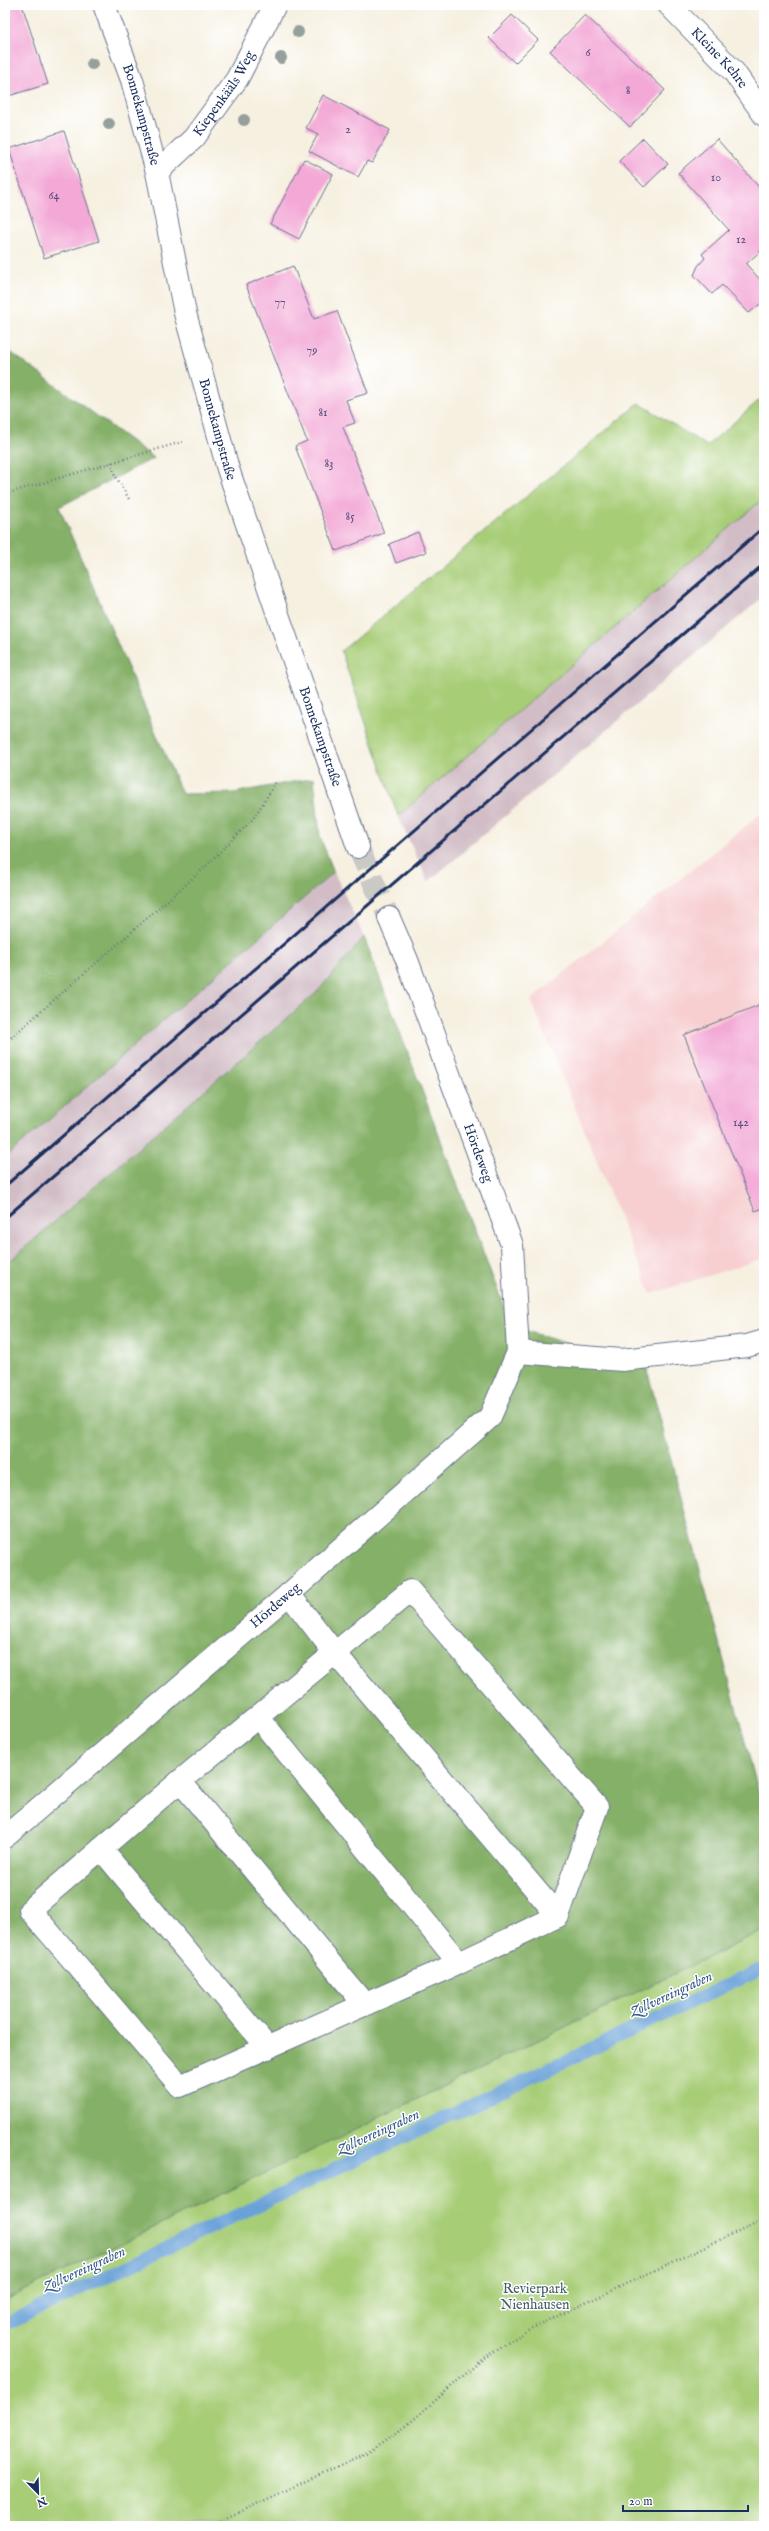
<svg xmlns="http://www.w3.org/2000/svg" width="769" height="2531" font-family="'IM FELL English',serif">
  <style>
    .built { fill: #f7cfd1 }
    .industrial { fill: #d2bdc6 }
    .green { fill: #a7cd77; stroke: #617e6a }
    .forest { fill: #85b068; stroke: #507063 }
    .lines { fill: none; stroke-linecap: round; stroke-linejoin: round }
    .stream { stroke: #6aa2d8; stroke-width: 13 }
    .building { fill: #f3a8d6 }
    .minor-tunnel { stroke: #cac9c6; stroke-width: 22; stroke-dasharray: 22 11; stroke-linecap: butt }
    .minor-casing { stroke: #68738c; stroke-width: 24 }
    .path { stroke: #68738c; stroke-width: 2.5; stroke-dasharray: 1 3; stroke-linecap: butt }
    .minor { stroke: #fff; stroke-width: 22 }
    .rail { stroke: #1b2f5e; stroke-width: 3 }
    .tree { fill: #95a09d }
    .labels { text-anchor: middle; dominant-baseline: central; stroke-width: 3; stroke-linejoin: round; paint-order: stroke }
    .number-label { font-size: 12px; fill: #514d7c }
    .street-label { font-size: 14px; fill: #1b2f5e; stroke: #fff }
    .park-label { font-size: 14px; fill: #455e66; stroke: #fff }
    .water-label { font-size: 15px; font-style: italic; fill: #3b5d8f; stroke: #fff }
  </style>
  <rect width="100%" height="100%" fill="#fff"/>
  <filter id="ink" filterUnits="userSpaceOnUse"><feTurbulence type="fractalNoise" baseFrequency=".025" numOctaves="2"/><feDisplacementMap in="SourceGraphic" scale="8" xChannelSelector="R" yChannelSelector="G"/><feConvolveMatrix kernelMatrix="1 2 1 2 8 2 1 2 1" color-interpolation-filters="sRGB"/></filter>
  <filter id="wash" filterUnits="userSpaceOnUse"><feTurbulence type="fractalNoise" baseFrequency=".012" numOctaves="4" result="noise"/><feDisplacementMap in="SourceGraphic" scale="16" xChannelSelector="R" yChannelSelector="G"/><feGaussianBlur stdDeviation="0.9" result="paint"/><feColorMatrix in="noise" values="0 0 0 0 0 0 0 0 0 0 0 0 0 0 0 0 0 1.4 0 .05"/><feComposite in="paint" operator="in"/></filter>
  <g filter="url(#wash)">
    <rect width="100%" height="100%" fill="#f6f0e0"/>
    <path class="built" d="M764,811V1258L651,1294L531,1000Z"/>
    <path class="industrial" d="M764,498V596L428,882L398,816Z
      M334,872L364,937L318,991L5,1265V1158Z"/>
    <path class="green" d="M764,396V498L398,816L341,651L639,403L707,446Z
      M764,1930V2526H5V2300Z"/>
    <path class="forest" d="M5,348L154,458L59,507L182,794L233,793L314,778L320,837L334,872L5,1158Z
      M364,937L511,1326L647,1369L764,1813V1930L5,2300V1265L318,991Z"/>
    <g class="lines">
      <path class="stream" d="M5,2324L764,1968"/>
    </g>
    <g id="blocks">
      <path class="building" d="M5,5H22L48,84L5,97Z
        M512,15L538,40L515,63L489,38Z
        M585,15L665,90L630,127L550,51Z
        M323,95L390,130L372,163L367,161L358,177L309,151L318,134L306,128Z
        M64,131L99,241L44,258L9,149Z
        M643,138L668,164L644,187L619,161Z
        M717,139L764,193V248L746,264L764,284V301L749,313L722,285L712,294L694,275L698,266L705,258L702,254L729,230L678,173Z
        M304,159L333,174L299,239L270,224Z
        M293,266L314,319L337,311L368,393L346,400L355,423L343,427L384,533L336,551L295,446L307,441L246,285Z
        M418,532L426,552L396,563L389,544Z
        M764,1003V1208L755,1211L684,1035Z"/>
    </g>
  </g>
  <g filter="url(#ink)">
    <use href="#blocks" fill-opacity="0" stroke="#68738c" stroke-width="1"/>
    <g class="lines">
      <path class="minor-tunnel" d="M358,847L389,918"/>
      <defs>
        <g id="minor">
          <path id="s1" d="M104,5L132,80L157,172L185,313L228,469L358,847"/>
          <path id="s2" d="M669,5L734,72L764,115"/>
          <path id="s3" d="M157,172L194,138L237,79L275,5"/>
          <path d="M518,1352L622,1360L747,1346L764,1341"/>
          <path d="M410,1591L597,1807L558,1916L459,1963L180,2086L30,1910L180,1781Z"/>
          <path d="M289,1594L334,1652L558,1916"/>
          <path d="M258,1717L459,1963"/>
          <path d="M180,1781L365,2005"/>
          <path id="s4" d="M5,1837L289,1594L490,1417L518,1352L512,1245L407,960L389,918"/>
          <path d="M101,1849L268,2048"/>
        </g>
      </defs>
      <use href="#minor" class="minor-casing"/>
      <path class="path" d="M112,462L114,473L129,499
        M5,494L185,441
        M5,1043L201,871L253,819L276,782
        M210,2526L370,2451L405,2427L485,2357L528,2330L764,2219"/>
      <use href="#minor" class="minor"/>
      <path class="rail" d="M5,1186L764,527
        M5,1218L764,564"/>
    </g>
    <g class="tree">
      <circle cx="298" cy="32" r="6"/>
      <circle cx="281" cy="58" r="6"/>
      <circle cx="92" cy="64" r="6"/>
      <circle cx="244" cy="120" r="6"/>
      <circle cx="109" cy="124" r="6"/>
    </g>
  </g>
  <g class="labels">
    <g class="number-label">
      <text x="588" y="52">6</text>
      <text x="628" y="90">8</text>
      <text x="348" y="129">2</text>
      <text x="716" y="177">10</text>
      <text x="54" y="195">64</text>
      <text x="741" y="239">12</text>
      <text x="280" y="302">77</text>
      <text x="312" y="350">79</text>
      <text x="323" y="412">81</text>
      <text x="329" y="463">83</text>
      <text x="350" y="516">85</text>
      <text x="741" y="1122">142</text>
    </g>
    <g class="street-label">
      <text stroke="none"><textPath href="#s2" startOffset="73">Kleine Kehre</textPath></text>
      <text stroke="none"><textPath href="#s3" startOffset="104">Kiepenkääls Weg</textPath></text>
      <text stroke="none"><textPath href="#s1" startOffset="116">Bonnekampstraße</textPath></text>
      <text stroke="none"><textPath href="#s1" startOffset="440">Bonnekampstraße</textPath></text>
      <text stroke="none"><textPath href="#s1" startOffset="764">Bonnekampstraße</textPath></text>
      <text transform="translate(478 1153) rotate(70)">Hördeweg</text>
      <text stroke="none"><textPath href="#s4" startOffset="356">Hördeweg</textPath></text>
    </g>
    <g class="park-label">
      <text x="535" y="2289">Revierpark<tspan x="535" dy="16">Nienhausen</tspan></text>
    </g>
    <g class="water-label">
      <text transform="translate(671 1994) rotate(-25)">Zollvereingraben</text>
      <text transform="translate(378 2132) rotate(-25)">Zollvereingraben</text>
      <text transform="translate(84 2269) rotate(-25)">Zollvereingraben</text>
    </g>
  </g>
  <rect width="769" height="2531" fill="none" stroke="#fff" stroke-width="20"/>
  <g transform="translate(38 2493) rotate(157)" stroke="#ffffff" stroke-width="3" paint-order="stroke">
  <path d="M0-3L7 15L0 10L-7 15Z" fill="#1b2f5e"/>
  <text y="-6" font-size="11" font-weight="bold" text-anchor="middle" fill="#1b2f5e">N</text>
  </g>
  <path d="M623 2505v6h125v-6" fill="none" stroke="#1b2f5e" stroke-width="2"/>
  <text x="629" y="2505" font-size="12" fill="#1b2f5e" stroke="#ffffff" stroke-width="3" paint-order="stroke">20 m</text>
</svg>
